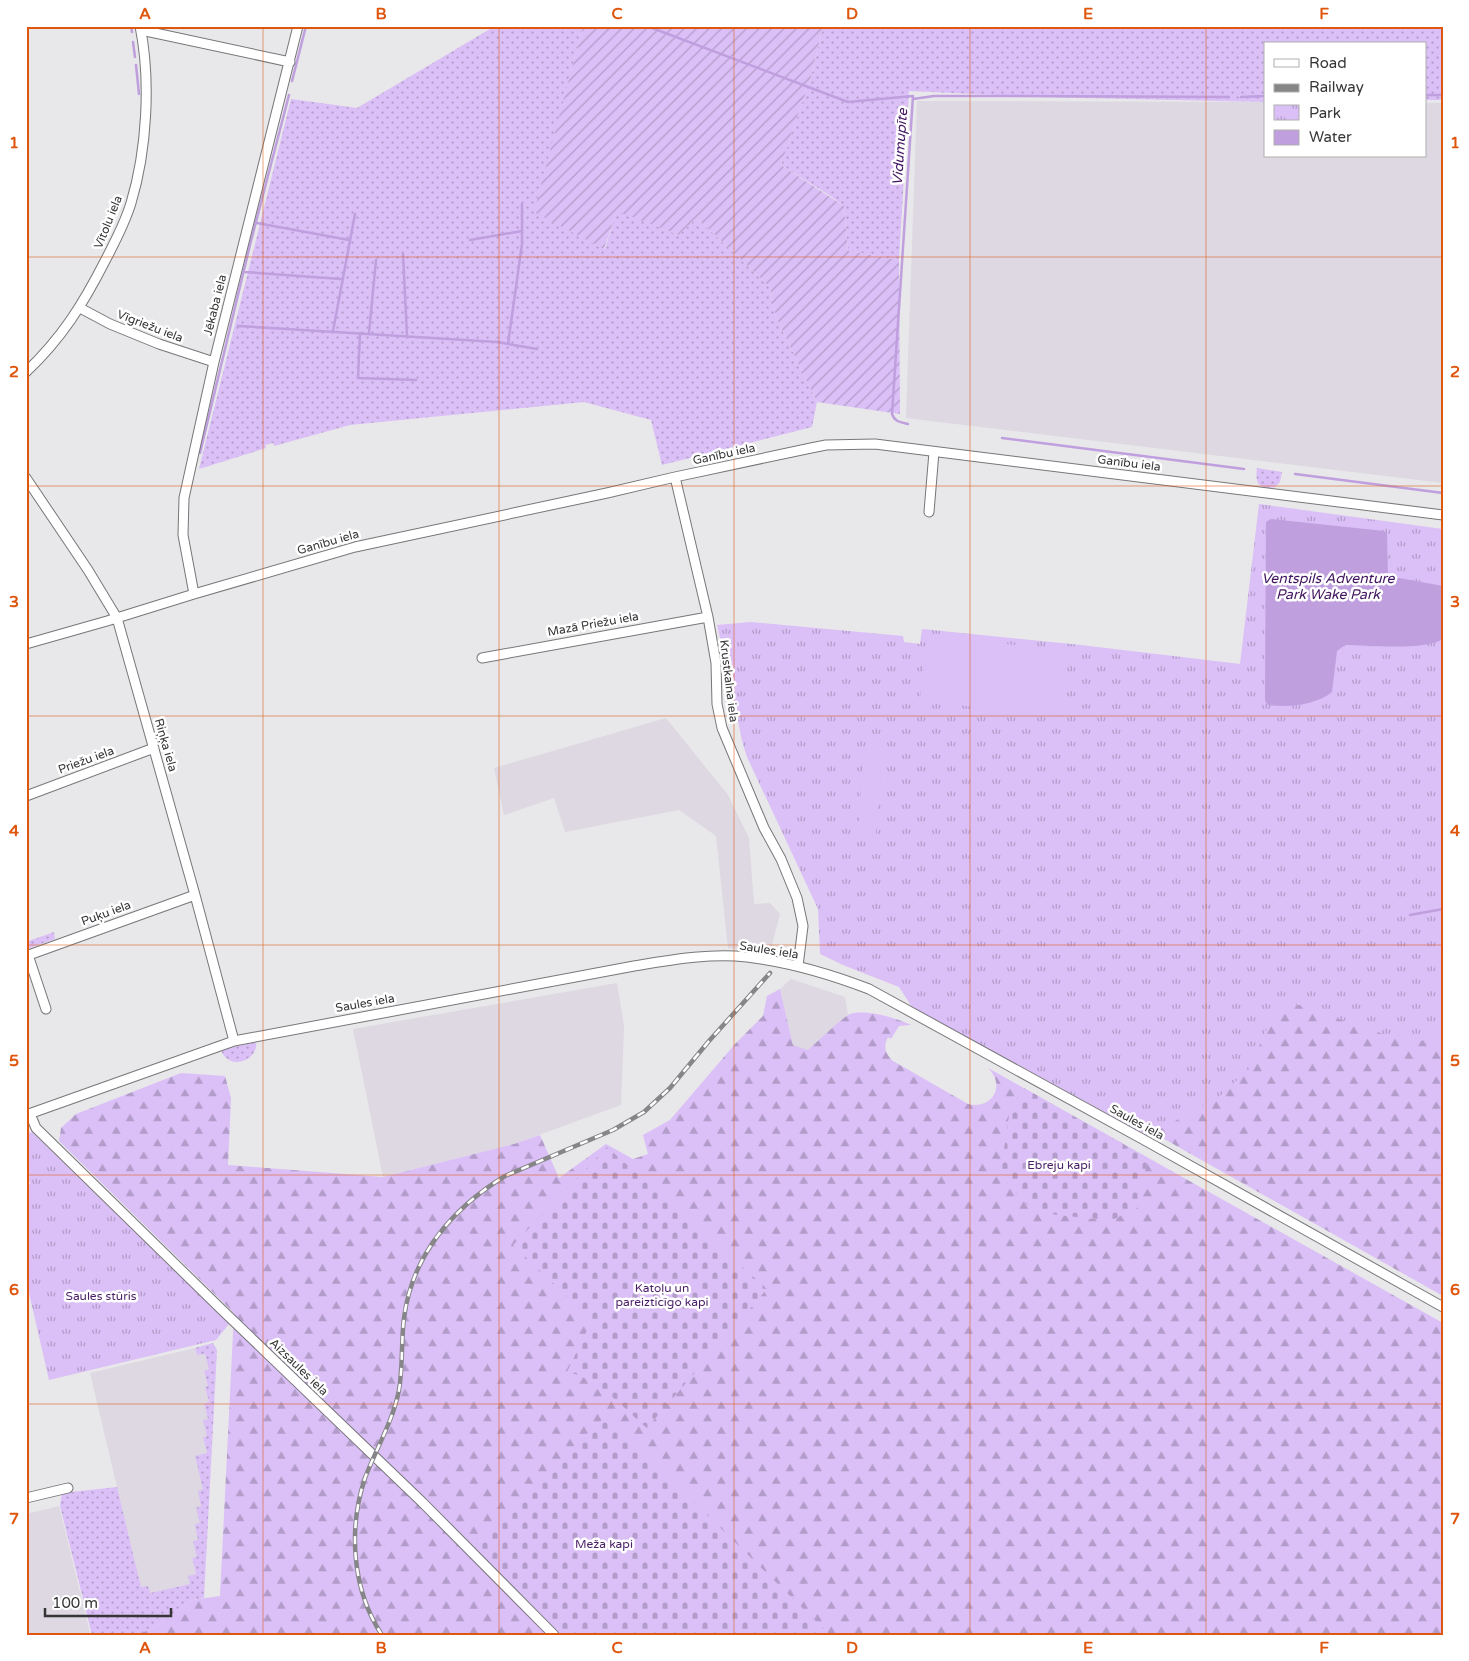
<svg xmlns="http://www.w3.org/2000/svg" width="1469" height="1661" font-family="'Varela Round',sans-serif">
  <style>
    .built { fill: #ddd8e2 }
    .grass { fill: url(#grass-dots) }
    .forest { fill: url(#forest-firs) }
    .cemetery { fill: url(#cemetery-stones) }
    .park { fill: url(#park-tufts) }
    .garden { fill: url(#garden-furrows) }
    .pitch { fill: #dbbff7 }
    .water { fill: #bf9fde }
    .lines { fill: none; stroke-linecap: round; stroke-linejoin: round }
    .stream { stroke: #bf9fde; stroke-width: 2.5 }
    .minor-casing { stroke: #777679; stroke-width: 11 }
    .minor { stroke: #fff; stroke-width: 9 }
    .rail-casing { stroke: #868688; stroke-width: 4.5 }
    .rail { stroke: #fff; stroke-width: 2.5; stroke-dasharray: 8; stroke-linecap: butt }
    .grid { fill: none; stroke: #df570e; stroke-width: 1; stroke-opacity: 0.55 }
    .labels { text-anchor: middle; dominant-baseline: central; stroke-width: 5; stroke-linejoin: round; paint-order: stroke }
    .street-label { font-size: 12px; fill: #363637; stroke: #fff }
    .park-label { font-size: 12px; fill: #491e67; stroke: #fff }
    .water-label { font-size: 14px; font-style: italic; fill: #41155f; stroke: #fff }
    .neatline { fill: none; stroke: #df570e; stroke-width: 2 }
    .grid-label { font-size: 16px; text-anchor: middle; font-weight: bold; fill: #df570e }
  </style>
  <defs>
    <pattern id="grass-dots" width="8" height="8" patternUnits="userSpaceOnUse" patternTransform="scale(1.25)"><rect width="8" height="8" fill="#dbbff7"/><path d="M2 2h.1M6 6h.1" fill="none" stroke="#b29cc9" stroke-width="1.8" stroke-linecap="round"/></pattern>
    <pattern id="forest-firs" width="22" height="20" patternUnits="userSpaceOnUse" patternTransform="scale(1.25)"><rect width="22" height="20" fill="#dbbff7"/><path d="M5 1l3.5 6h-7zM16 11l3.5 6h-7z" fill="#b29cc9"/></pattern>
    <pattern id="cemetery-stones" width="16" height="16" patternUnits="userSpaceOnUse" patternTransform="scale(1.25)"><rect width="16" height="16" fill="#dbbff7"/><path d="M2 7V4a2 2 0 0 1 4 0v3zM10 15v-3a2 2 0 0 1 4 0v3z" fill="#b29cc9"/></pattern>
    <pattern id="park-tufts" width="24" height="20" patternUnits="userSpaceOnUse" patternTransform="scale(1.25)"><rect width="24" height="20" fill="#dbbff7"/><path d="M3 7l-1-3M5 7V3M7 7l1-3M15 17l-1-3M17 17v-4M19 17l1-3" fill="none" stroke="#b29cc9"/></pattern>
    <pattern id="garden-furrows" width="10" height="10" patternUnits="userSpaceOnUse" patternTransform="scale(1.25)"><rect width="10" height="10" fill="#dbbff7"/><path d="M-1 1l2-2M0 10L10 0M9 11l2-2" fill="none" stroke="#b29cc9"/></pattern>
  </defs>
  <rect width="100%" height="100%" fill="#e8e7ea"/>
  <path class="built" d="M917,101L1265,102V156H1425V103H1443V483L906,418Z
    M666,718L728,795L749,838L754,904L770,903L780,914L770,952L728,948L716,836L679,810L565,832L554,798L504,815L494,768Z
    M791,979L845,997L848,1014L808,1050L793,1045L780,989Z
    M617,983L624,1026L621,1105L514,1144L383,1177L353,1029Z
    M195,1348L197,1355L205,1353L209,1369L204,1371L208,1386L205,1387L209,1403L204,1404L208,1419L207,1436L203,1438L207,1453L197,1557L192,1558L196,1574L190,1584L150,1593L141,1588L90,1373Z
    M59,1506L90,1633L83,1635H26V1514Z"/>
  <path class="grass" d="M495,26H583L535,212L605,249L617,210L679,235L697,218L770,287L776,317L817,402L812,427L662,465L651,420L584,402L350,425L274,446L273,443L265,445L266,448L199,469L291,99L357,108Z
    M823,26H1443V100H1425V44H1265V102L1039,97L909,91L899,260L848,251L844,206L829,195L781,165L811,77Z
    M1257,468L1282,472L1280,482L1275,487C1258,490 1255,483 1257,468Z
    M54,932L55,939L27,949L26,942Z
    M256,1042C259,1060 229,1072 221,1050Z
    M213,1343L217,1350L204,1598L192,1600L150,1630L133,1635H92L60,1506L62,1493L117,1487L141,1587L148,1586L150,1593L190,1584L188,1576L196,1574L192,1558L197,1557L193,1541L198,1540L195,1524L200,1523L196,1508L201,1506L198,1491L203,1489L195,1456L207,1453L203,1437L207,1436L203,1420L208,1419L204,1404L209,1402L205,1387L208,1386L204,1371L209,1369L205,1354L197,1355L195,1348Z"/>
  <path class="forest" d="M1443,879V1296L1143,1127L904,975Z
    M780,989L793,1045L808,1050C815,1044 844,1016 850,1014C865,1009 897,1018 911,1025L899,1026L891,1039L888,1037C883,1047 885,1053 893,1061L968,1104C993,1110 1006,1085 988,1068L1443,1323V1635H133L150,1630L192,1600L220,1596L234,1313L59,1141L61,1128L76,1114L181,1073L225,1076L231,1098L228,1165L383,1177L514,1144L540,1135L559,1178L606,1144L633,1159L648,1154L643,1135L670,1120L735,1044L763,1016L767,996Z"/>
  <path class="cemetery" d="M1024,1088L1148,1158L1137,1208L1110,1221L1034,1212L1000,1176L1010,1109Z
    M607,1147L767,1289L647,1428C624,1409 597,1377 567,1372L592,1320L513,1245Z
    M606,1416L830,1635H560L470,1545Z"/>
  <path class="park" d="M1259,504L1443,529V1041L1401,1040L1280,999L1249,1069L1220,1096L1148,1136L912,1007L899,987L843,965L820,954L818,909L747,757L742,741L731,685L717,625L751,622L903,636L904,642L920,644L922,629L1081,645L1240,664Z
    M32,1132L229,1324L216,1340L49,1380L26,1280V1186L30,1184L26,1170V1134Z"/>
  <path class="garden" d="M583,26H823L811,77L781,165L844,206L848,251L899,260L900,414L817,402L776,317L770,287L697,218L679,235L617,211L604,249L534,212Z"/>
  <path class="pitch" d="M927,635L1069,651L1062,716L920,701Z
    M864,750L883,752L876,834L858,832Z
    M1443,978V1021L1437,1020Z"/>
  <path class="water" d="M1271,519L1384,531L1387,534L1388,576L1443,586V639C1425,651 1368,645 1345,645L1337,651L1332,692C1316,705 1288,708 1268,705L1265,701L1266,522Z"/>
  <g class="lines">
    <path class="stream" d="M131,26L132,32
      M643,26L652,28L848,102L913,96L892,414C895,422 900,422 908,424
      M133,42L135,57
      M136,65L139,94
      M292,81L306,26
      M1425,95H1443
      M1241,97L1265,96
      M913,99L934,96H1011L1229,97
      M257,223L349,240
      M470,240L522,231
      M403,254L407,336
      M245,272L341,279
      M238,326L497,342L537,349
      M333,331L355,214
      M360,333L358,378L416,380
      M369,333L376,260
      M508,344L522,244V204
      M1002,438L1244,469
      M200,453L250,245L289,95
      M1295,474L1443,493
      M1410,915L1443,909"/>
    <defs>
      <path id="minor" d="M141,30L290,62
        M80,308L110,324L159,344L214,362
        M26,372C62,338 83,304 105,261C115,242 125,223 131,203C147,150 151,80 140,26
        M675,477L708,617L716,663L717,704L722,728L764,828L781,859L797,898L803,926L798,966
        M26,478L88,570L117,618L195,895L234,1041
        M929,512L934,452
        M194,594L183,535L184,498L214,362L298,26
        M26,644L107,621L194,594L355,547L607,493L675,477L811,448L826,445L875,444L1443,515
        M482,658L708,617
        M26,796L154,748
        M28,955L46,1009
        M26,956L195,895
        M30,1114L36,1128L220,1308L422,1502L554,1635
        M26,1115L234,1041L634,966C671,960 709,953 747,957C789,962 830,974 869,989L1146,1141L1443,1307
        M26,1498L68,1488"/>
    </defs>
    <use href="#minor" class="minor-casing"/>
    <use href="#minor" class="minor"/>
    <defs>
      <path id="rail" d="M382,1635C352,1590 348,1529 365,1478C376,1449 393,1421 399,1390C403,1367 401,1342 404,1318C412,1255 453,1208 505,1176L613,1130L644,1112L670,1088L709,1041L770,973"/>
    </defs>
    <use href="#rail" class="rail-casing"/>
    <use href="#rail" class="rail"/>
  </g>
  <path class="grid" d="M263,26V1635M499,26V1635M734,26V1635M970,26V1635M1206,26V1635M26,257H1443M26,486H1443M26,716H1443M26,945H1443M26,1175H1443M26,1404H1443"/>
  <g class="labels">
    <g class="street-label">
      <text transform="translate(108 222) rotate(-68)">Vītolu iela</text>
      <text transform="translate(215 305) rotate(-76)">Jēkaba iela</text>
      <text transform="translate(150 326) rotate(21)">Vīgriežu iela</text>
      <text transform="translate(724 454) rotate(-12)">Ganību iela</text>
      <text transform="translate(1129 463) rotate(7)">Ganību iela</text>
      <text transform="translate(328 542) rotate(-16)">Ganību iela</text>
      <text transform="translate(593 624) rotate(-10)">Mazā Priežu iela</text>
      <text transform="translate(729 681) rotate(83)">Krustkalna iela</text>
      <text transform="translate(166 745) rotate(74)">Riņķa iela</text>
      <text transform="translate(86 760) rotate(-20)">Priežu iela</text>
      <text transform="translate(106 913) rotate(-20)">Puķu iela</text>
      <text transform="translate(769 950) rotate(9)">Saules iela</text>
      <text transform="translate(365 1003) rotate(-10)">Saules iela</text>
      <text transform="translate(1137 1122) rotate(29)">Saules iela</text>
      <text transform="translate(299 1367) rotate(44)">Aizsaules iela</text>
    </g>
    <g class="park-label">
      <text x="1059" y="1165">Ebreju kapi</text>
      <text x="662" y="1288">Katoļu un<tspan x="662" dy="14">pareizticīgo kapi</tspan></text>
      <text x="101" y="1296">Saules stūris</text>
      <text x="604" y="1544">Meža kapi</text>
    </g>
    <g class="water-label">
      <text transform="translate(900 147) rotate(-86)">Vidumupīte</text>
      <text x="1328" y="578">Ventspils Adventure<tspan x="1328" dy="16">Park Wake Park</tspan></text>
    </g>
  </g>
  <rect width="1469" height="1661" fill="none" stroke="#ffffff" stroke-width="55"/>
  <rect x="1264" y="42" width="162" height="115" fill="#ffffff" stroke="#afafaf"/>
  <rect x="1274" y="59" width="25" height="8" fill="#ffffff" stroke="#afafaf"/>
  <text x="1309" y="68" font-size="15" fill="#363637">Road</text>
  <rect x="1274" y="84" width="25" height="8" fill="#868688" stroke="#afafaf"/>
  <text x="1309" y="92" font-size="15" fill="#363637">Railway</text>
  <rect x="1274" y="105" width="25" height="15" fill="url(#park-tufts)" stroke="#afafaf"/>
  <text x="1309" y="118" font-size="15" fill="#363637">Park</text>
  <rect x="1274" y="130" width="25" height="15" fill="#bf9fde" stroke="#afafaf"/>
  <text x="1309" y="142" font-size="15" fill="#363637">Water</text>
  <path d="M45 1608v8h126v-8" fill="none" stroke="#363637" stroke-width="2.5"/>
  <text x="52" y="1608" font-size="15" fill="#363637" stroke="#ffffff" stroke-width="4" paint-order="stroke">100 m</text>
  <rect x="28" y="28" width="1414" height="1606" class="neatline"/>
  <g class="grid-label">
    <text x="145" y="19">A</text>
    <text x="381" y="19">B</text>
    <text x="617" y="19">C</text>
    <text x="852" y="19">D</text>
    <text x="1088" y="19">E</text>
    <text x="1324" y="19">F</text>
    <text x="14" y="148">1</text>
    <text x="1455" y="148">1</text>
    <text x="14" y="377">2</text>
    <text x="1455" y="377">2</text>
    <text x="14" y="607">3</text>
    <text x="1455" y="607">3</text>
    <text x="14" y="836">4</text>
    <text x="1455" y="836">4</text>
    <text x="14" y="1066">5</text>
    <text x="1455" y="1066">5</text>
    <text x="14" y="1295">6</text>
    <text x="1455" y="1295">6</text>
    <text x="14" y="1524">7</text>
    <text x="1455" y="1524">7</text>
    <text x="145" y="1653">A</text>
    <text x="381" y="1653">B</text>
    <text x="617" y="1653">C</text>
    <text x="852" y="1653">D</text>
    <text x="1088" y="1653">E</text>
    <text x="1324" y="1653">F</text>
  </g>
</svg>
